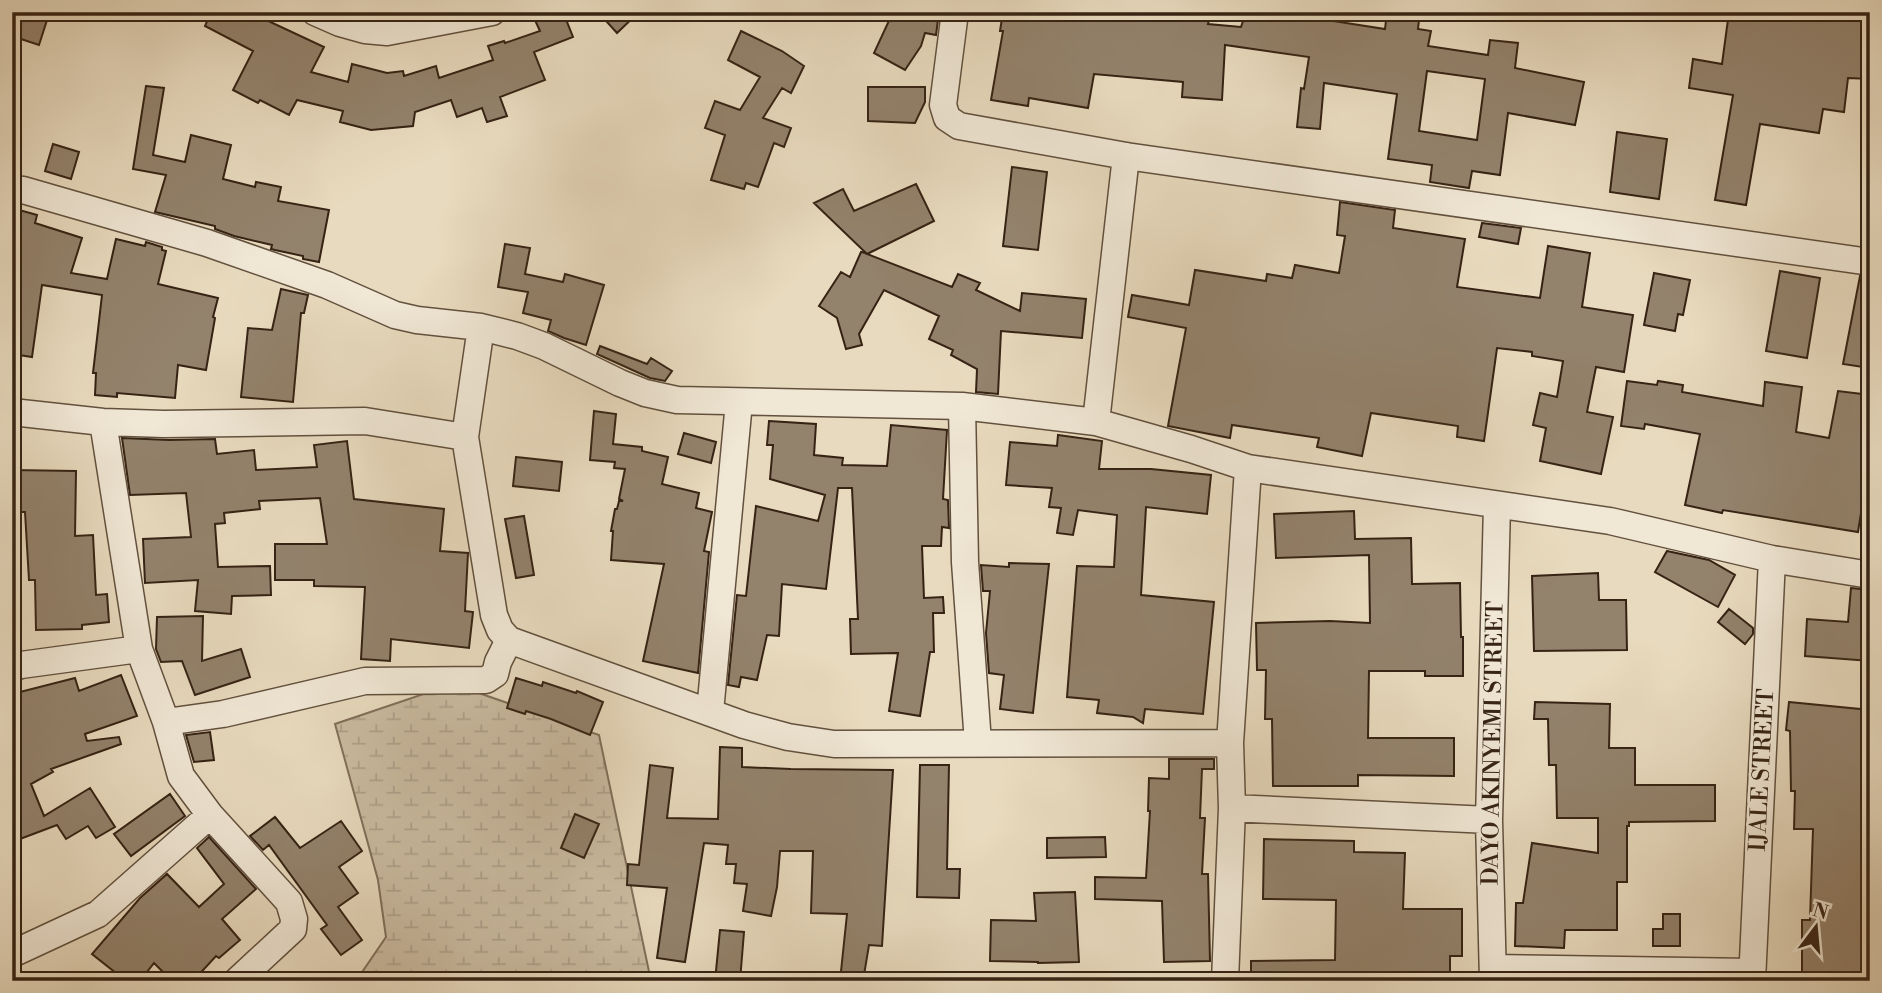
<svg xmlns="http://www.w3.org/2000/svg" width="1882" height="993" font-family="'Libre Bodoni',serif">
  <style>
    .wetland { fill: url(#wetland-marsh); stroke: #806f5a; stroke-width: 2 }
    .building { fill: #93826c; stroke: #362314; stroke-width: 2; fill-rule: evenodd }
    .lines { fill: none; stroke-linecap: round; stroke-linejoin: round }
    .minor-casing { stroke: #62513e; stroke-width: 29 }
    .minor { stroke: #f0e7d5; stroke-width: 26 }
    .labels { text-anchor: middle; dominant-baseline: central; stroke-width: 5; stroke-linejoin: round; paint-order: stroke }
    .street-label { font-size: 23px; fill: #362314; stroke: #f0e7d5 }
  </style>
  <defs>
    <pattern id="wetland-marsh" width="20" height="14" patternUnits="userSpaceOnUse" patternTransform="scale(1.75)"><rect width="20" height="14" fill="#cabba1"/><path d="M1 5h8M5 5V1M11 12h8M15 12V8" fill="none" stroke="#aea08a"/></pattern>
  </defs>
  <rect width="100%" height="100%" fill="#e8dabe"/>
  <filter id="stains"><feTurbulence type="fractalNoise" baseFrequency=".00286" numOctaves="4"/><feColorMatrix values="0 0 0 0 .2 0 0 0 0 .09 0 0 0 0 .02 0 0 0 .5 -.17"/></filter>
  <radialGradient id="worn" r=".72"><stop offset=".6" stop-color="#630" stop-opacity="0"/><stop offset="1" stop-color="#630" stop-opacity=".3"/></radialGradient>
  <path class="wetland" d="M453,684L599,735L651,981H356L386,937L378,880L335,724Z"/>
  <path class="building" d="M19,12H26L47,20L39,45L12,36Z
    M211,12H268L264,19L324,47L311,72L348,82L352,64L387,73L403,71L404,76L436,66L439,78L493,60L488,46L504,41L505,43L540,31L534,18L548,12H563L573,37L534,52L545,80L500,97L507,116L487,122L482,108L457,117L451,100L415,112L413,126L371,130L340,122L343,111L297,100L289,115L260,100L258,103L233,90L253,51L205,26Z
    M598,12H639L617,33Z
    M893,12H939L936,35L925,33L921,46L905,70L874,53Z
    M1003,12H1211L1208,24L1241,27L1246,12H1302L1301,16L1385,29L1387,12H1420L1418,29L1431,31L1428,46L1488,55L1490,40L1518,43L1515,68L1584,82L1575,125L1508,113L1500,175L1472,171L1469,188L1430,182L1432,165L1388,159L1397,94L1324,83L1320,129L1297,127L1301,88L1304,89L1309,57L1225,45L1222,100L1182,97L1183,82L1094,74L1088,108L1029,98L1028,106L991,100L1003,31H1000ZM1427,71L1485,79L1477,140L1419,131Z
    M1729,12H1870V79L1848,78L1844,112L1823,109L1819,133L1760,124L1746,205L1715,200L1733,95L1689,88L1693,59L1722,64Z
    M741,31L782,51L804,66L791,93L782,88L763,118L791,128L784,147L774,143L758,187L746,183L744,189L711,180L725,135L705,128L715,101L740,110L760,77L728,60Z
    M146,86L164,88L153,155L185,162L191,135L231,145L223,179L255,187L256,182L281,187L278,201L329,210L319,262L303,259V256L275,250L271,249L272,245L234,236L215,229V226L155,212L166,175L133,169Z
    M868,87H925V102L915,123L868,121Z
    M1617,132L1667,139L1659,199L1610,192Z
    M53,144L79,152L71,179L45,171Z
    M1012,167L1047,172L1038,250L1003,246Z
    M916,184L934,221L867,254L952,287L958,274L980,283L976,290L1020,311L1022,293L1086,299L1082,338L1001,331L998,394L976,392L977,369L951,355L953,350L929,339L939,316L884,290L859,334L862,345L846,349L837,318L819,306L841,272L850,277L861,252L866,253L814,203L843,189L854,211Z
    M1340,202L1395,210L1393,228L1465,239L1457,287L1540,298L1548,246L1590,253L1582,307L1633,315L1624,372L1596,367L1587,412L1613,417L1601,474L1540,461L1546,428L1533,425L1540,393L1557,397L1563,361L1532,356V352L1497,348L1484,441L1457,437L1458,426L1371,413L1362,456L1317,447L1319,438L1232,425L1230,438L1168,426L1186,328L1128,317L1132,295L1189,305L1195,270L1266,281L1267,274L1292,278L1295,265L1339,273L1345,236L1337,235Z
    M12,208L37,215L35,223L82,238L71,273L107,279L116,239L145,246L146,242L162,247V250L166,251L158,284L218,298L213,317L215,318L206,370L178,365L175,398L117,393V397L95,395L96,373H93L102,295L42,285L32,357L12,354Z
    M1482,223L1521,228L1518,244L1479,237Z
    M505,244L530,248L525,274L563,282L565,274L604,285L586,345L564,338L548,331L551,320L523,313L528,292L498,287Z
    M1780,271L1820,278L1807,358L1766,351Z
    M1654,273L1690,280L1683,315L1678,314L1675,331L1644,325Z
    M1860,276L1870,277V368L1843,364Z
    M281,289L308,295L304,313H301L293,402L241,397L248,328L272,330Z
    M600,346L647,364L651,358L672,371L665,381L650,378L597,354Z
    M1627,381L1657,385L1658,381L1683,385L1682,392L1763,406L1765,382L1802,387L1796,432L1829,438L1838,391L1870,395V455L1858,532L1723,510L1722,513L1685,505L1700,434L1645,424L1644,429L1621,426Z
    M594,411L616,414L613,444L642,447V451L668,457L662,484L699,493L696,508L712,512L704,551L709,552L698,673L643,661L664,564L611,560L613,531H611L615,509H617L619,501H623L619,499L625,469L614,468L615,462L590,460Z
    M769,421L816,424L814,455L843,458L842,465L887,466L891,425L947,430L943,499L948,500L949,528L942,527L941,546H922L924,598L943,597L944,613H933L934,652H930L920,716L889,711L898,653L851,654L850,619H858L852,488H838L826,589L782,584L779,636L767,635L757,680L741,677L739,687L728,685L737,595L746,596L756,506L818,521L825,495L770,479L773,445H767Z
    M684,433L716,442L711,463L678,454Z
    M1058,435L1102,441L1099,469H1151L1211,475L1207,514L1146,507L1141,595L1214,602L1203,714L1145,709L1143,723L1133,717L1097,713L1099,700L1067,697L1077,566L1114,567L1117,515L1078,510L1073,535L1057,533L1061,508L1049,507L1052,488L1006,485L1010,442L1057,446Z
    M122,438L169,440L215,439L217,454L254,450L256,470L317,467L314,445L347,441L354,499L444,509L440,551L468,553L465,611L473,612L469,648L391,639L390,661L361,659L365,587L314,586V580H275V544H327L320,498L259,501L260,509L224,513L225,523L215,524L218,567L270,566L271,595L232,596L231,614L195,611L198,580L145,583L143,539L191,537L186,493L130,495Z
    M516,457L562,462L559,491L513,486Z
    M12,470L76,471L75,536L93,535L96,595L107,594L109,622L82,625V629L36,630L35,580H29L25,512H12Z
    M1354,511L1355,539L1411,538L1412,584L1460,583L1461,637H1463V676H1425V671H1369L1368,738H1454V776L1358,775V786H1273L1272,719H1265L1266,670H1257L1256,623L1330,621L1370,623L1369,555L1276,558L1274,514Z
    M524,516L534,575L516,578L505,519Z
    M1667,551L1709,560L1735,575L1718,607L1655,572Z
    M1009,563L1049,564L1033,713L1000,709L1004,675L989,673L986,633L990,591H983L981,565L1009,567Z
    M1598,573L1599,600H1626L1627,650L1534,651L1532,576Z
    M1851,588L1870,590V661L1805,656L1807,619L1848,622Z
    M1729,609L1753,628V634L1745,644L1718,622Z
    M203,616L202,661L241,649L250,677L195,695L182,661L161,662L156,649L157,617Z
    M121,675L137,716L85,734L87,741L119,737L121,744L51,769L53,772L31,784L44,816L90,788L115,827L96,838L88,826L66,839L57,825L12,842V694L75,678L79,691Z
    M516,678L542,686L543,682L576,693L577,691L603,702L590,735L551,719L526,711L525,714L507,708Z
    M1535,702L1610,704L1609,748H1635V785H1715V821L1629,822V826H1627V882H1617V930H1565L1564,948L1515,946L1516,903H1523L1532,843L1598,853V818H1557L1556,765H1549L1548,719H1534Z
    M1789,702L1870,710V738H1864L1866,798H1869L1870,981H1802V920H1810L1813,829H1794L1795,791H1791L1790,731L1786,730Z
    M210,732L214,760L194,762L186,735Z
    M720,747L742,748V767L791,769L893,770L882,946L869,945L863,981H840L847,914L811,913L813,851H780L777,887L771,916L743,911L747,884L734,883L736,864H726L728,845L704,843L685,962L657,958L667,888L627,885L628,864L639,865L650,765L673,768L667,818L718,819Z
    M1169,759H1214V769H1202L1200,818H1205L1202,874H1208L1210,961L1164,962L1162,901L1095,899V877L1146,878L1150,811H1148L1149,778L1169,779Z
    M920,765H949L947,869H960L959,898L917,897Z
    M170,794L185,816L131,856L114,834Z
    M575,814L599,824L584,858L561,848Z
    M275,817L300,848L341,821L362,851L339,867L358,893L338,907L362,940L341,955L321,929L327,925L269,845L263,850L250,836Z
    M209,837L256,889L222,919L240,940L219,958L216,956L193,981H172L154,963L140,981H126L92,954L140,898L167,874L199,907L224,884L197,848Z
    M1105,837L1106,857L1047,858V838Z
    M1264,839L1354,841V852L1405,853L1403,909H1462V956H1450V981H1251V961L1335,960L1336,900L1263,899Z
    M1075,892L1079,962L1038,963V962L990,961L991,920L1036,921L1034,893Z
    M1663,914H1680V946H1653V929H1663Z
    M720,930L744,932L740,981H715Z"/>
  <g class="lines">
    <defs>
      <path id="minor" d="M315,12L340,23L365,30L387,32L492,12
        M955,12L943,105L947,118L959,126L1126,156L1870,262
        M12,189L23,190L207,243L327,285L395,315L417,320L481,327L517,336L544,346L620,383L645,393L677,400L962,406L1096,422L1191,449L1248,468L1610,521L1772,559L1870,575
        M481,327L465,437L494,615L500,630L509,640L744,725L788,737L834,744L1230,743
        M962,406L965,562L978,743
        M12,412L103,422L164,424L365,421L465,437
        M103,422L139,649L166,722L181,776L210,815L289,902L294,919L293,929L237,981
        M1096,422L1126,156
        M12,668L21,665L139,649
        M710,712L739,402
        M166,722L223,714L365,681L486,680L495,674L498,662L509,640
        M1232,808L1489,820
        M12,954L98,914L210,815
        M1493,968L1752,972
        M1225,981L1232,808L1230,743L1248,468
        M1493,981L1489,820L1497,505
        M1752,981L1772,559"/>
    </defs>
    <use href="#minor" class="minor-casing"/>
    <use href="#minor" class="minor"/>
  </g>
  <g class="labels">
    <g class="street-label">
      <text transform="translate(1493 743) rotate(-89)">DAYO AKINYEMI STREET</text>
      <text transform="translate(1762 770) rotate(-87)">IJALE STREET</text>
    </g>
  </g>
  <rect width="1882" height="993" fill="none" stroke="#e8dabe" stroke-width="42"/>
  <rect x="14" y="14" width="1854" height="965" fill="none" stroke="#362314" stroke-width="3.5"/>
  <rect x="21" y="21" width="1840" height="951" fill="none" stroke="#362314" stroke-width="2"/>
  <g transform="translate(1816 927) rotate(16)" stroke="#f0e7d5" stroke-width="5" paint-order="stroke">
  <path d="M0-5L12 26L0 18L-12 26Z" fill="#362314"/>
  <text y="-10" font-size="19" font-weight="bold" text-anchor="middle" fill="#362314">N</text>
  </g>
  <rect width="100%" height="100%" filter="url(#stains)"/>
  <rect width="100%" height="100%" fill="url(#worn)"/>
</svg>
